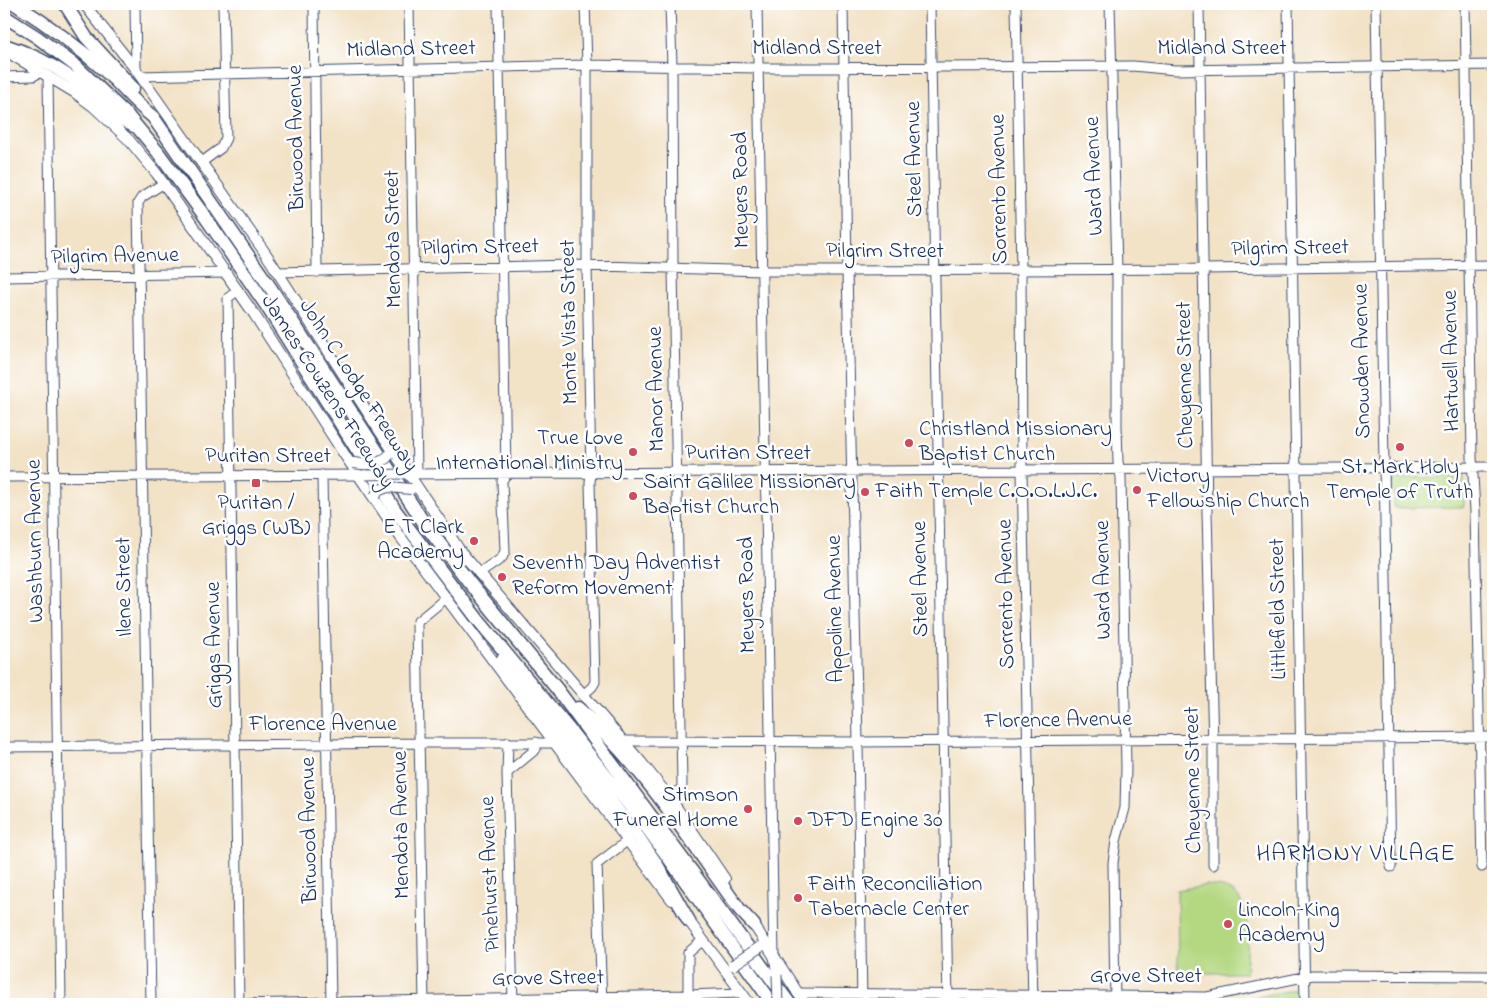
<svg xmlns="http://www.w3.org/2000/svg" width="1497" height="1008" font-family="'Indie Flower',sans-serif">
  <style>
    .green { fill: #b4d882; stroke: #688470 }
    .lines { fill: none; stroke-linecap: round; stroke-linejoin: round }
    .minor-casing { stroke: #3b4a6e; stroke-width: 11 }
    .major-casing { stroke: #3b4a6e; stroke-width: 12 }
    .highway-casing { stroke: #3b4a6e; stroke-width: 15 }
    .minor { stroke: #fff; stroke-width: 9 }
    .major { stroke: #fff; stroke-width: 10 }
    .highway { stroke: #fff; stroke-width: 12 }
    .minor-bridge-casing { stroke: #3b4a6e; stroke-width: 11; stroke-linecap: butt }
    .major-bridge-casing { stroke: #3b4a6e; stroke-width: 12; stroke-linecap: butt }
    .minor-bridge { stroke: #fff; stroke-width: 9 }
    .major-bridge { stroke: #fff; stroke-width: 10 }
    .poi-dot { fill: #d1495b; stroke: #fff; stroke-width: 2 }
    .labels { text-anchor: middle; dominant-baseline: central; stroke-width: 5; stroke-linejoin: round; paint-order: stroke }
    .street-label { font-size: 22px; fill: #1b2f5e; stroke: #fff }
    .poi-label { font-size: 22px; fill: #1b2f5e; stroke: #fff; text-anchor: start }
    .neighbourhood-label { font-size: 24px; letter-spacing: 1px; fill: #1b2f5e; stroke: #fff }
  </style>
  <rect width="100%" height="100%" fill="#fff"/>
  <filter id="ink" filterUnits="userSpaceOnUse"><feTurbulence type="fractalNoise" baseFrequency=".02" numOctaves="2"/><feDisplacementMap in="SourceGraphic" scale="10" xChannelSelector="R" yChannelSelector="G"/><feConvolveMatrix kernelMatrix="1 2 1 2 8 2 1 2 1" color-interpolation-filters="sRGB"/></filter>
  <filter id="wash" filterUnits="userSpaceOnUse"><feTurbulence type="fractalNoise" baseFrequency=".0096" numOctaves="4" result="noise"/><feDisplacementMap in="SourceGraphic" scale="20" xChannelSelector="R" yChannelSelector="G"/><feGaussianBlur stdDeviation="1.12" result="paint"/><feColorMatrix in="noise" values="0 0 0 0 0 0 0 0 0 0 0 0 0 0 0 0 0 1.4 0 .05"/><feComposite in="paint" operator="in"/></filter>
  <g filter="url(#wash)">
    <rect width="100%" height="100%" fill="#f2e2c6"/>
    <path class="green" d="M1464,477V507L1394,508L1393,478Z
      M1207,885C1213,886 1220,886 1226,888C1255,899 1247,949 1246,973H1184L1178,969L1177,890Z
      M1297,989V1004H1227V1003Z"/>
  </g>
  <g filter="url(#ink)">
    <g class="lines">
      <defs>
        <path id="minor" d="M135,4L136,70
          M314,4L317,272
          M409,4L417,474
          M757,4L774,957L777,975
          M843,4L847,271L858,742L862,1004
          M930,4L948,1004
          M1016,4L1021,270L1022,470L1033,1004
          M1110,4L1117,270V426L1118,462L1121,477L1126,768L1125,808L1116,841L1113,863L1115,1004
          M1199,4L1207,512L1213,746V865
          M1288,4L1305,1004
          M1376,4L1391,867
          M1465,4L1472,457L1475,511L1482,867
          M48,76L61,1004
          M140,76L587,65L758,68L1133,66L1175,70L1493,65
          M4,77L33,76L41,72
          M202,162L221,148L226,138L223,4
          M278,272L570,265L762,271H847L1203,269L1493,265
          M4,277L227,273
          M238,290L228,298L239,1004
          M404,474L1493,467
          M322,475L331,1004
          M4,477L363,475
          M479,574L502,558L505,551L502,481L506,474L498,4
          M583,695L592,687L595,682L590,482L591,474L587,265V65L585,4
          M624,741L858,742L1493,737
          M508,742L507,773L513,1004
          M4,747L420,743H554
          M507,773L536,749V742
          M670,798L681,789L682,785L673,268L672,66L670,4
          M797,993L1207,997L1313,975L1493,976
          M151,1004L138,203L142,197L164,183
          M235,1004L688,995L741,993
          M424,1004L417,625L418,621L446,598
          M602,1004L597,864L627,841
          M688,1004V953L703,940"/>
        <path id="major" d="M84,4L136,70L266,254L379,430L461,552L641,762L670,798L725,879
          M4,50L74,92L94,107L129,140L157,174L254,314L346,457L402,539L672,900
          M686,917L750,1004
          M750,919L805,1004"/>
        <path id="highway" d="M15,4C47,24 77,46 105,71C122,86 135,103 153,117L272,290L424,523L469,582L557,689L790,1004
          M65,4L86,37L133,88
          M4,16L37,37L76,66L128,116L157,151L206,218L266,305L395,510L479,621L568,728L645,825L773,1004
          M4,45C27,52 49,63 70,77C92,93 109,114 134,126
          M502,660L639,838L656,863L689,921
          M578,708C643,765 689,840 740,910L754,925"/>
      </defs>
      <use href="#minor" class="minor-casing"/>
      <use href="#major" class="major-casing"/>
      <use href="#highway" class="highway-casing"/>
      <use href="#minor" class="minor"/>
      <use href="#major" class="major"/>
      <use href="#highway" class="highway"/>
      <defs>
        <path id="minor-bridge" d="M366,475L401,474
          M777,975L778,1004"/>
        <path id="major-bridge" d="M354,463C366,465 381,466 389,455
          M375,496L379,490L388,487L411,489
          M733,965L760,947"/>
      </defs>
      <use href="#minor-bridge" class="minor-bridge-casing"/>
      <use href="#major-bridge" class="major-bridge-casing"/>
      <use href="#minor-bridge" class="minor-bridge"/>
      <use href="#major-bridge" class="major-bridge"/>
    </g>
  </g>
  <g class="poi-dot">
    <circle cx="909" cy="443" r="5"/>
    <circle cx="1400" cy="447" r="5"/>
    <circle cx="633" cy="452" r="5"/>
    <rect x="251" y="478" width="10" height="10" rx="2.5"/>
    <circle cx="1137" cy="490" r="5"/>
    <circle cx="865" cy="492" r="5"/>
    <circle cx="633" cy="496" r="5"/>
    <circle cx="474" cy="541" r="5"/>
    <circle cx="502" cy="577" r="5"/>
    <circle cx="748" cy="809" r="5"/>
    <circle cx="798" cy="821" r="5"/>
    <circle cx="798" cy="898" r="5"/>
    <circle cx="1228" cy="924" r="5"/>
  </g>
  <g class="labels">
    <g class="street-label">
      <text x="817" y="49">Midland Street</text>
      <text x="1222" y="49">Midland Street</text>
      <text transform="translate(411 50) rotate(-1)">Midland Street</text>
      <text transform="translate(297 138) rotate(-91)">Birwood Avenue</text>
      <text transform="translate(915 159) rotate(-91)">Steel Avenue</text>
      <text transform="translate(1095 176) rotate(-92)">Ward Avenue</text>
      <text transform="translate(1000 189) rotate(-91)">Sorrento Avenue</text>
      <text transform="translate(742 190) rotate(-91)">Meyers Road</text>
      <text transform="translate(394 239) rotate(-91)">Mendota Street</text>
      <text transform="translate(480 248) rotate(-1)">Pilgrim Street</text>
      <text transform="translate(1290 249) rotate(-1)">Pilgrim Street</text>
      <text x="885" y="252">Pilgrim Street</text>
      <text transform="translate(115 257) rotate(-1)">Pilgrim Avenue</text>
      <text transform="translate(570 322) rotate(-91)">Monte Vista Street</text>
      <text transform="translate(1363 361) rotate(-91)">Snowden Avenue</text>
      <text transform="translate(1452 361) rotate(-91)">Hartwell Avenue</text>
      <text transform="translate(1186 375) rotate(-91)">Cheyenne Street</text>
      <text transform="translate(358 386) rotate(57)">John C Lodge Freeway</text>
      <text transform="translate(657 389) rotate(-91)">Manor Avenue</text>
      <text transform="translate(327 392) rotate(57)">James Couzens Freeway</text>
      <text x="748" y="454">Puritan Street</text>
      <text x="268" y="457">Puritan Street</text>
      <text transform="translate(36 541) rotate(-91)">Washburn Avenue</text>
      <text transform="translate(921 579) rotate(-91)">Steel Avenue</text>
      <text transform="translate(1104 580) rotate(-91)">Ward Avenue</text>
      <text transform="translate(125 587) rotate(-91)">Ilene Street</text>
      <text transform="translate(1007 594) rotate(-91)">Sorrento Avenue</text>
      <text transform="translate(748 595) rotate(-91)">Meyers Road</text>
      <text transform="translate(836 609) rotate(-91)">Appoline Avenue</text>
      <text transform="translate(1279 609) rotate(-91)">Littlefield Street</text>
      <text transform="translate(215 645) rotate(-91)">Griggs Avenue</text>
      <text transform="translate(1058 721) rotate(-1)">Florence Avenue</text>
      <text x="323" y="725">Florence Avenue</text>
      <text transform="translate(1194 780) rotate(-91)">Cheyenne Street</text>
      <text transform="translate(402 825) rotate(-91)">Mendota Avenue</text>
      <text transform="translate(310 830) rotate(-91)">Birwood Avenue</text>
      <text transform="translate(491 874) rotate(-92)">Pinehurst Avenue</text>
      <text x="1146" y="977">Grove Street</text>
      <text transform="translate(548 979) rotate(-1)">Grove Street</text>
    </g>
    <g class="poi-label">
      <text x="919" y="430">Christland Missionary<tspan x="919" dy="25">Baptist Church</tspan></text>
      <text x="623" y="439" text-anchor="end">True Love<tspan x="623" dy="25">International Ministry</tspan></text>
      <text x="1400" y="468" text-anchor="middle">St. Mark Holy<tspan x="1400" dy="25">Temple of Truth</tspan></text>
      <text x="1147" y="477">Victory<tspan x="1147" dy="25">Fellowship Church</tspan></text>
      <text x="643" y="483">Saint Galilee Missionary<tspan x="643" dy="25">Baptist Church</tspan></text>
      <text x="875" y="492">Faith Temple C.O.O.L.J.C.</text>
      <text x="256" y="504" text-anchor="middle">Puritan /<tspan x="256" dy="25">Griggs (WB)</tspan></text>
      <text x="464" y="528" text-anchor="end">E T Clark<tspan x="464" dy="25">Academy</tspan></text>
      <text x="512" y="564">Seventh Day Adventist<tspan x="512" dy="25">Reform Movement</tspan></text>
      <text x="738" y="796" text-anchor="end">Stimson<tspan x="738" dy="25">Funeral Home</tspan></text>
      <text x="808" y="821">DFD Engine 30</text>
      <text x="808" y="885">Faith Reconciliation<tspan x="808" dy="25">Tabernacle Center</tspan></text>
      <text x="1238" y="911">Lincoln-King<tspan x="1238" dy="25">Academy</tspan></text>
    </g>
    <g class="neighbourhood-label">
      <text x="1356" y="854">HARMONY VILLAGE</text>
    </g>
  </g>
  <rect width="1497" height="1008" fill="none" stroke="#fff" stroke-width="20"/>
</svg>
